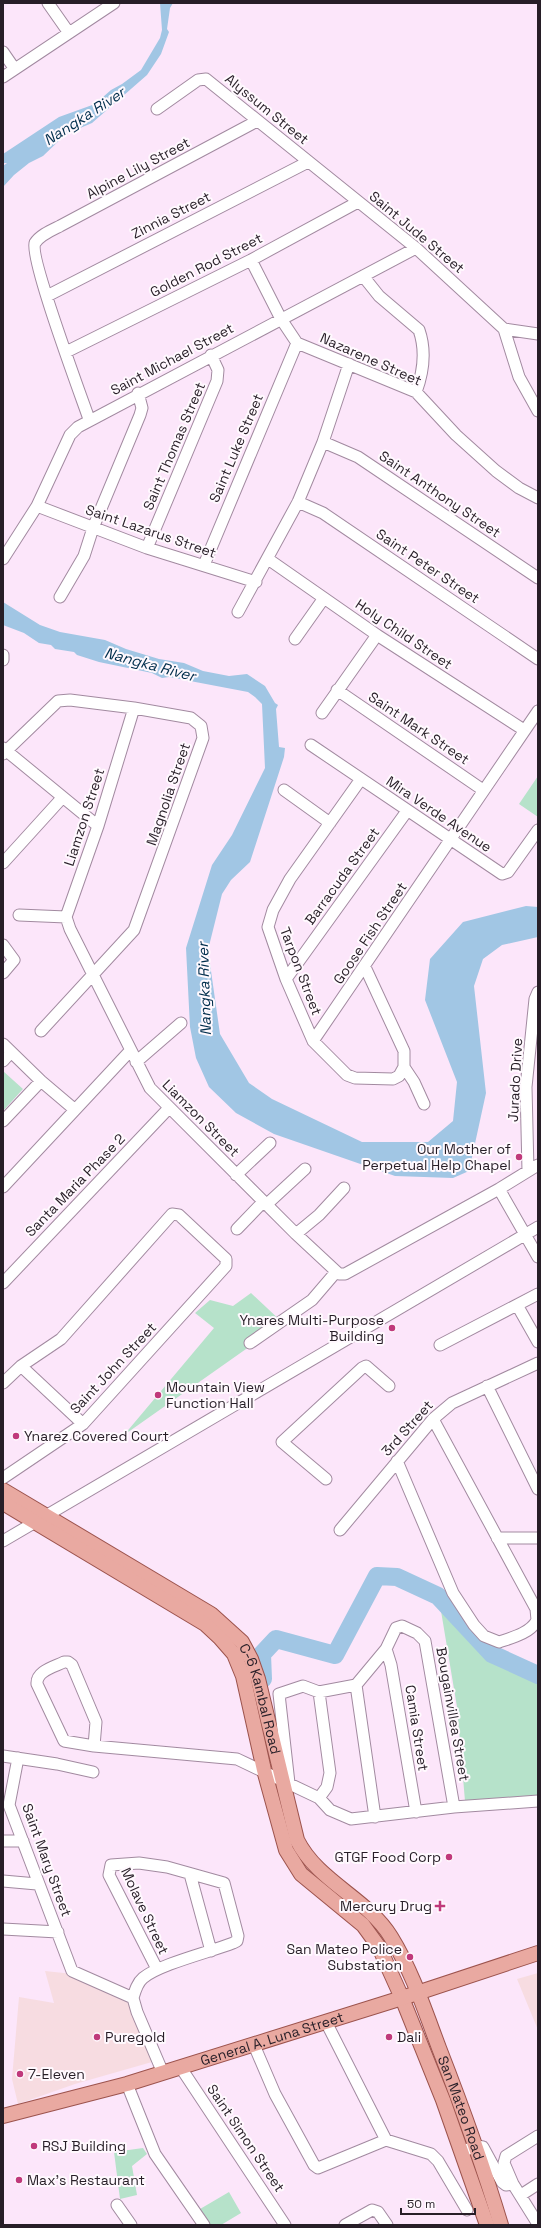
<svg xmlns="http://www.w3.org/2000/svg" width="541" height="2228" font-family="'Space Grotesk',sans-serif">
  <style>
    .commercial { fill: #f7dce1 }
    .green { fill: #b6e2ca }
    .water { fill: #a1c6e4 }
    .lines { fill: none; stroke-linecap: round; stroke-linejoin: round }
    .river { stroke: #a1c6e4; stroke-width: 18 }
    .minor-casing { stroke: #a28aa0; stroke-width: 13 }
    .major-casing { stroke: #9c534d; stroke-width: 16 }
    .minor { stroke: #fff; stroke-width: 11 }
    .major { stroke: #e9a9a1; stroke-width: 14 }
    .poi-dot { fill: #c0397b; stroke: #fff9fe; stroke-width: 1.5 }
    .labels { text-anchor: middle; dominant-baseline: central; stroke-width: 4; stroke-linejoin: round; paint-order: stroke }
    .street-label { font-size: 14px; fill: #271e27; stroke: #fff9fe }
    .poi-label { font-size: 14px; fill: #271e27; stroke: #fff9fe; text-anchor: start }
    .water-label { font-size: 15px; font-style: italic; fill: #002e4c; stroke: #fff9fe }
  </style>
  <rect width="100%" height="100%" fill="#fce6fa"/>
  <path class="commercial" d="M45,1971L73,1974L128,2000L152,2062L75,2084L18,2104L12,2079L19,1997L54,2003Z
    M538,1973V2030L517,1979Z"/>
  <path class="green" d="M538,776V817L519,804Z
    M3,1071L23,1089L3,1111Z
    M251,1293L283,1323L124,1435L214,1328L195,1313L210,1300L233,1306Z
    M441,1611L476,1649L507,1667L538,1678V1803L465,1801L457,1707Z
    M143,2148L147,2154L132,2166L137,2195L120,2199L114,2152Z
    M229,2192L241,2213L221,2225H210L200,2209Z"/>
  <path class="water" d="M160,3H173L170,8L167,29L169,32L161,54L147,75L92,123L66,134L43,156L29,163L14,175L3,187V166L7,163H3V154L59,117L95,104L111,90L122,84L141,70L160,38L162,30Z
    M3,602L40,625L60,632L105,640L126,649L159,659L184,663L203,671L229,676L247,674L265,686L275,703L278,705L276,709L279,747L285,748L284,757L250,862L231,880L222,894L208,950L220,1034L249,1083L272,1099L362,1142H428L453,1121L457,1082L425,1000L430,959L463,922L526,906L538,907V937L502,945L483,959L474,986L486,1093L469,1171L453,1178L395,1176L274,1134L236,1113L209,1087L196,1058L190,1027L186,948L212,865L232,835L265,768L262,704L255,697L248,692L169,677L162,678L152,673L99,662L77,655L74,652L55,649L51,645L39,643L24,633L3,625Z"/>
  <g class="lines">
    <path class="river" d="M263,1679L262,1654L276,1639L335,1655L377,1576L397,1577L438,1596L492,1654L538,1675"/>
    <defs>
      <path id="minor" d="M48,3L69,33
        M3,52L14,68
        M3,77L114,3
        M157,109L198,80L206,79L416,248L504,329L519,377L538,411
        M251,260L281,319L297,343L416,392L456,435L496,471L519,488L538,498
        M363,276L379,296L419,330C426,350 423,373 416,392
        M47,296L308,162
        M504,329L538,334
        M66,352L251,260L358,202
        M89,419C81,396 29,256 35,243C40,235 52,230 60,226L257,121
        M323,442L358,457L538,578
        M298,502L323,513L538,659
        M37,506L147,548L256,582
        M147,548L217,381L218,370L211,355
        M3,559L37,506L70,435L78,427L416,248
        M268,559L377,635L524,730
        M204,565L297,343
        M60,597L84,556L93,528L140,415L142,408L138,393
        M238,612L298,502L323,442L349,364
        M295,639L324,598
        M3,655V660
        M337,690L483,790
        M134,708L98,826L66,917L70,929L150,1088L296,1234L339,1274H345L499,1189L538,1165
        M322,713L377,635
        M311,745L502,874L508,872L538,830
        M3,748L98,826
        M3,754L58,701L70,700L134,708L191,718L201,726L203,738L134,930L41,1031
        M361,779L290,879L273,910L268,927L286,979L313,1041L347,1075L355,1078L393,1079L399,1076L404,1067
        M284,790L330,823
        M3,863L62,798
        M19,915L66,917
        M3,945L14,960L3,973
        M365,967L404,1051V1067L414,1082L424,1104
        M286,979L407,811
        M313,1041L538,711
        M3,1044L41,1081L74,1109
        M3,1061L11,1052
        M136,1062L181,1023
        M3,1121L41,1081
        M528,1171L526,1087L535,999L538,992
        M236,1175L270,1143
        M3,1187L130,1051
        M499,1189L538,1257
        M266,1205L305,1169
        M237,1229L263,1202
        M296,1234L319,1215L344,1188
        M3,1283L169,1108
        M517,1305L538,1342
        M250,1343L312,1300L336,1272
        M440,1345L538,1294
        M21,1366L83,1424
        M3,1383L21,1366L61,1339L172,1214L179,1215L226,1259V1266L83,1424L3,1478
        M487,1386L538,1489
        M397,1461L453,1593L474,1625L484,1636L499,1642C511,1638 531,1633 537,1620L536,1609L433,1419
        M326,1479L282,1442L362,1368L366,1366L389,1386
        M340,1530L433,1419L452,1403L538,1363
        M497,1538H538
        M3,1541L538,1227
        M386,1649L391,1665L416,1812
        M356,1685L375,1817
        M94,1746L96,1722L72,1665L68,1662H64C54,1667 36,1671 37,1684L64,1741L94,1746L237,1759L319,1798L330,1810L351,1819L454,1807L538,1801
        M3,1756L57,1764L93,1772
        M18,1758L9,1805L72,1971L133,1998
        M289,1783L279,1694L303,1686L319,1692L356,1685L386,1649L396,1628L402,1626L417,1633L425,1641L454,1807
        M319,1798L327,1787L330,1773L319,1692
        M3,1841H23
        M190,1874L211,1951
        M3,1881L37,1884
        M3,1929L58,1932
        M133,1998C135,1991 137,1983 143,1978C160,1964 210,1952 233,1943L237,1941L238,1936L224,1883L167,1867L139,1863L111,1865L109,1875L157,1969
        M133,1998L137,2012L163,2073
        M326,2022L386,2140
        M254,2045L275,2094L314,2165L318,2168L386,2140L431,2154L438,2161L467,2210
        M181,2068L285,2225
        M127,2084L155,2154L204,2225
        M538,2136L506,2156L504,2163L513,2184L538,2224
        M463,2151L477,2146L483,2147L502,2182L506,2185L513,2184
        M521,2195L538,2184
        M117,2205L131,2225
        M345,2225L372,2210L378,2212L387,2225"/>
      <g id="major">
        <path id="s1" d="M3,1490L211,1614L242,1642L251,1659L258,1679L297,1840C318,1882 367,1898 391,1937C412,1971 425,2011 439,2048C462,2107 483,2165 501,2225"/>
        <path d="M3,1503L205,1624L220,1638L234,1654L243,1676L264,1770L286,1850L301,1874L363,1925L379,1947L402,1998L443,2100L487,2225"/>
        <path id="s2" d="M3,2116L127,2084L402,1998L538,1953"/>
      </g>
    </defs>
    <use href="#minor" class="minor-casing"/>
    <use href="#major" class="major-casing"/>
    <use href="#minor" class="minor"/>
    <use href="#major" class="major"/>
  </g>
  <g class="poi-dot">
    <circle cx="519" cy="1157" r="4"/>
    <circle cx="392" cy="1328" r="4"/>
    <circle cx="158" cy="1395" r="4"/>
    <circle cx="16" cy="1436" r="4"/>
    <circle cx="449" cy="1857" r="4"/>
    <path d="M438 1900h4v4h4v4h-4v4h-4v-4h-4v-4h4z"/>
    <circle cx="410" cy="1957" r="4"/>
    <circle cx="97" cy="2037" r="4"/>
    <circle cx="389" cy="2037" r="4"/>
    <circle cx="20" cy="2074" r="4"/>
    <circle cx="34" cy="2146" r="4"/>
    <circle cx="19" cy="2180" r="4"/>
  </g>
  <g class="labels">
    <g class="street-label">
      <text transform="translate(267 109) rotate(39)">Alyssum Street</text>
      <text transform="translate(138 168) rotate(-28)">Alpine Lily Street</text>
      <text transform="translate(171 215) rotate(-27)">Zinnia Street</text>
      <text transform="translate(417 232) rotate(40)">Saint Jude Street</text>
      <text transform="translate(206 265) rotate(-27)">Golden Rod Street</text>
      <text transform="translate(172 359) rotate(-28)">Saint Michael Street</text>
      <text transform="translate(371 359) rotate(24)">Nazarene Street</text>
      <text transform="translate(174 446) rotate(-67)">Saint Thomas Street</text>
      <text transform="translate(236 448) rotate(-67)">Saint Luke Street</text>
      <text transform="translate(440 494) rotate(34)">Saint Anthony Street</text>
      <text transform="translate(151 531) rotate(19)">Saint Lazarus Street</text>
      <text transform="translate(428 566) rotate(34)">Saint Peter Street</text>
      <text transform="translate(404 634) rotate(34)">Holy Child Street</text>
      <text transform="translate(419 728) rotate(34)">Saint Mark Street</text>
      <text transform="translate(168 794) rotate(-71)">Magnolia Street</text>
      <text transform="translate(439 814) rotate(34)">Mira Verde Avenue</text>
      <text transform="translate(84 817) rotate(-72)">Liamzon Street</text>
      <text transform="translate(342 876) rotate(-54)">Barracuda Street</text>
      <text transform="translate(370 933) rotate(-56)">Goose Fish Street</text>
      <text transform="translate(301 971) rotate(69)">Tarpon Street</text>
      <text transform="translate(515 1080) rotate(-87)">Jurado Drive</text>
      <text transform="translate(201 1118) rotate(45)">Liamzon Street</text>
      <text transform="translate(75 1185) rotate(-46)">Santa Maria Phase 2</text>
      <text transform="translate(113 1368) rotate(-47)">Saint John Street</text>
      <text transform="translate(407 1428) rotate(-48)">3rd Street</text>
      <text stroke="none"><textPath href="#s1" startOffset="344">C-6 Kambal Road</textPath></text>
      <text transform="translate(453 1714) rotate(80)">Bougainvillea Street</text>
      <text transform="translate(417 1728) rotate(81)">Camia Street</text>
      <text transform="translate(47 1860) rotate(70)">Saint Mary Street</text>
      <text transform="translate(145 1911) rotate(65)">Molave Street</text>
      <text stroke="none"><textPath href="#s2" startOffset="280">General A. Luna Street</textPath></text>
      <text stroke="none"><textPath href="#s1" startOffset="811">San Mateo Road</textPath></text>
      <text transform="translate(246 2138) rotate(56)">Saint Simon Street</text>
    </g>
    <g class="poi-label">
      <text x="511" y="1149" text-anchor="end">Our Mother of<tspan x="511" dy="16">Perpetual Help Chapel</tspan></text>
      <text x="384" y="1320" text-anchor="end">Ynares Multi-Purpose<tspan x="384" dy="16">Building</tspan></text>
      <text x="166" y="1387">Mountain View<tspan x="166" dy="16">Function Hall</tspan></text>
      <text x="24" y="1436">Ynarez Covered Court</text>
      <text x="441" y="1857" text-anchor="end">GTGF Food Corp</text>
      <text x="432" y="1906" text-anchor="end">Mercury Drug</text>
      <text x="402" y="1949" text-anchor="end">San Mateo Police<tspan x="402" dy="16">Substation</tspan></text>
      <text x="105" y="2037">Puregold</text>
      <text x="397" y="2037">Dali</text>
      <text x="28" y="2074">7-Eleven</text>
      <text x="42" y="2146">RSJ Building</text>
      <text x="27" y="2180">Max's Restaurant</text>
    </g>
    <g class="water-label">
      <text transform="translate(84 116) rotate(-33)">Nangka River</text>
      <text transform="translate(150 664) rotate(15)">Nangka River</text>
      <text transform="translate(204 989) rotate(-92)">Nangka River</text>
    </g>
  </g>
  <rect width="541" height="2228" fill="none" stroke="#271e27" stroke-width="8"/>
  <path d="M401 2208v6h74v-6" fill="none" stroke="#271e27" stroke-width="2"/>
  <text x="407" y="2208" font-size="12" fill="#271e27" stroke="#fff9fe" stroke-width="3" paint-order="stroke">50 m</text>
</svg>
